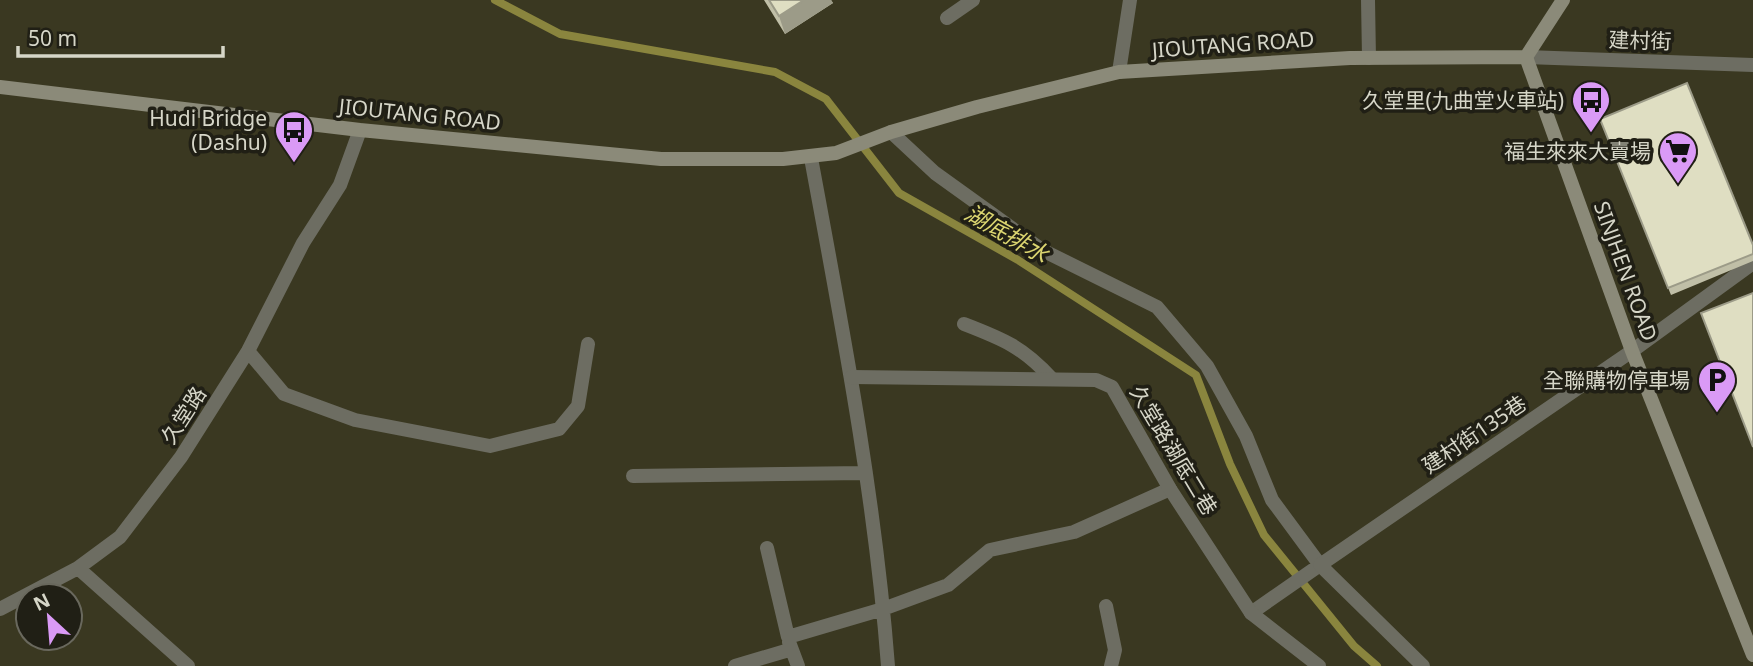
<svg xmlns="http://www.w3.org/2000/svg" width="1753" height="666" font-family="'Noto Sans','Noto Sans TC',sans-serif">
  <style>
    .lines { fill: none; stroke-linecap: round; stroke-linejoin: round }
    .stream { stroke: #8a853e; stroke-width: 8 }
    .lane { stroke: #6d6d62; stroke-width: 14 }
    .street { stroke: #6d6d62; stroke-width: 14 }
    .secondary { stroke: #8b8a79; stroke-width: 14 }
    .wall { fill: #c0bfa7 }
    .shaded-wall { fill: #9c9b88 }
    .building { fill: #dfdec2; stroke: #9c9b88; stroke-width: 2 }
    .labels { text-anchor: middle; dominant-baseline: central; stroke-width: 7; stroke-linejoin: round; paint-order: stroke }
    .street-label { font-size: 21px; fill: #d6d6c8; stroke: #201f15 }
    .poi-label { font-size: 21px; fill: #d6d6c8; stroke: #201f15; text-anchor: end }
    .water-label { font-size: 23px; font-style: italic; fill: #dbd570; stroke: #201f15 }
  </style>
  <rect width="100%" height="100%" fill="#3a3821"/>
  <g class="lines">
    <path class="stream" d="M495,0L560,34L775,72L826,99L899,193L1018,260L1196,375L1230,464L1264,535L1354,646L1377,666"/>
    <path class="lane" d="M1368,0L1369,58
      M947,18L973,0
      M1119,72L1130,0
      M891,132L935,173L1042,250L1157,307L1207,366L1246,436L1272,500L1320,565L1251,613
      M811,158C842,326 875,495 888,666
      M964,324C1003,339 1023,347 1052,379
      M248,351L284,394L355,420L490,446L559,429L578,406L588,344
      M1632,351L1753,263
      M633,476L864,473
      M767,548L788,637L883,609L948,585L990,550L1074,532L1170,489
      M1106,606L1115,650L1111,666
      M0,609L78,568
      M789,642L798,666
      M188,666L78,568L120,537L181,457L248,351L303,243L340,185L360,130
      M735,666L789,650"/>
    <path class="street" d="M1526,57L1753,65
      M851,377L1096,380L1112,387L1170,489L1251,613L1319,666
      M1423,666L1320,565L1632,351"/>
    <path class="secondary" d="M1526,57L1632,351L1753,655
      M1526,57L1563,0
      M0,87L360,130L661,159H783L836,153L891,132L977,107L1119,72L1350,58L1526,57"/>
  </g>
  <path class="wall" d="M764,0H831L833,3L785,34Z
    M1600,119L1753,245V261L1671,295Z"/>
  <path class="shaded-wall" d="M804,0H831L833,3L785,34L779,16Z"/>
  <path class="building" d="M769,0H804L779,16Z
    M1687,83L1753,245V254L1668,288L1600,119Z
    M1753,293V447L1701,313Z"/>
  <defs>
    <symbol id="bus-pin" viewBox="-11 -11 22 30"><path d="M0 17L-7.5 6A9.5 9.5 0 1 1 7.5 6Z" fill="#da9af6" stroke="#201f15"/><path d="M-5-6H5V4H4V6H2V4H-2V6H-4V4H-5ZM-3.5-4V0h7V-4ZM-3.5 1.2v1.5H-2V1.2ZM2 1.2v1.5H3.5V1.2Z" fill="#111"/></symbol>
    <symbol id="supermarket-pin" viewBox="-11 -11 22 30"><path d="M0 17L-7.5 6A9.5 9.5 0 1 1 7.5 6Z" fill="#da9af6" stroke="#201f15"/><path d="M-6-5.5h2.5l.6 2H6L4.5 2H-2.5L-4.4-4H-6ZM-1.5 3.2a1.3 1.3 0 1 0 .1 0ZM3 3.2a1.3 1.3 0 1 0 .1 0Z" fill="#111"/></symbol>
    <symbol id="parking-pin" viewBox="-11 -11 22 30"><path d="M0 17L-7.5 6A9.5 9.5 0 1 1 7.5 6Z" fill="#da9af6" stroke="#201f15"/><path d="M-3.5-5.5H1a3.5 3.5 0 0 1 0 7H-1V5.5H-3.5ZM-1-3.4V-.6H.8a1.4 1.4 0 0 0 0-2.8Z" fill="#111"/></symbol>
  </defs>
  <g fill-rule="evenodd">
    <use href="#bus-pin" x="1569" y="78" width="44" height="60"/>
    <use href="#bus-pin" x="272" y="108" width="44" height="60"/>
    <use href="#supermarket-pin" x="1656" y="129" width="44" height="60"/>
    <use href="#parking-pin" x="1695" y="358" width="44" height="60"/>
  </g>
  <g class="labels">
    <g class="street-label">
      <text transform="translate(1640 40) rotate(2)">建村街</text>
      <text transform="translate(1233 44) rotate(-4)">JIOUTANG ROAD</text>
      <text transform="translate(420 114) rotate(6)">JIOUTANG ROAD</text>
      <text transform="translate(1626 271) rotate(70)">SINJHEN ROAD</text>
      <text transform="translate(183 415) rotate(-57)">久堂路</text>
      <text transform="translate(1474 434) rotate(-34)">建村街135巷</text>
      <text transform="translate(1174 450) rotate(59)">久堂路湖底二巷</text>
    </g>
    <g class="poi-label">
      <text x="1564" y="100">久堂里(九曲堂火車站)</text>
      <text x="267" y="118">Hudi Bridge<tspan x="267" dy="24">(Dashu)</tspan></text>
      <text x="1651" y="151">福生來來大賣場</text>
      <text x="1690" y="380">全聯購物停車場</text>
    </g>
    <g class="water-label">
      <text transform="translate(1007 233) rotate(30)">湖底排水</text>
    </g>
  </g>
  <g transform="translate(49 617) rotate(334)"><circle r="33" fill="#201f15" stroke="#69685d" stroke-width="2"/>
  <path d="M0-5L12 26L0 18L-12 26Z" fill="#da9af6"/>
  <text y="-10" font-size="19" font-weight="bold" text-anchor="middle" fill="#d6d6c8">N</text>
  </g>
  <path d="M18 46v10h205v-10" fill="none" stroke="#d6d6c8" stroke-width="3.5"/>
  <text x="28" y="46" font-size="21" fill="#d6d6c8" stroke="#201f15" stroke-width="5" paint-order="stroke">50 m</text>
</svg>
